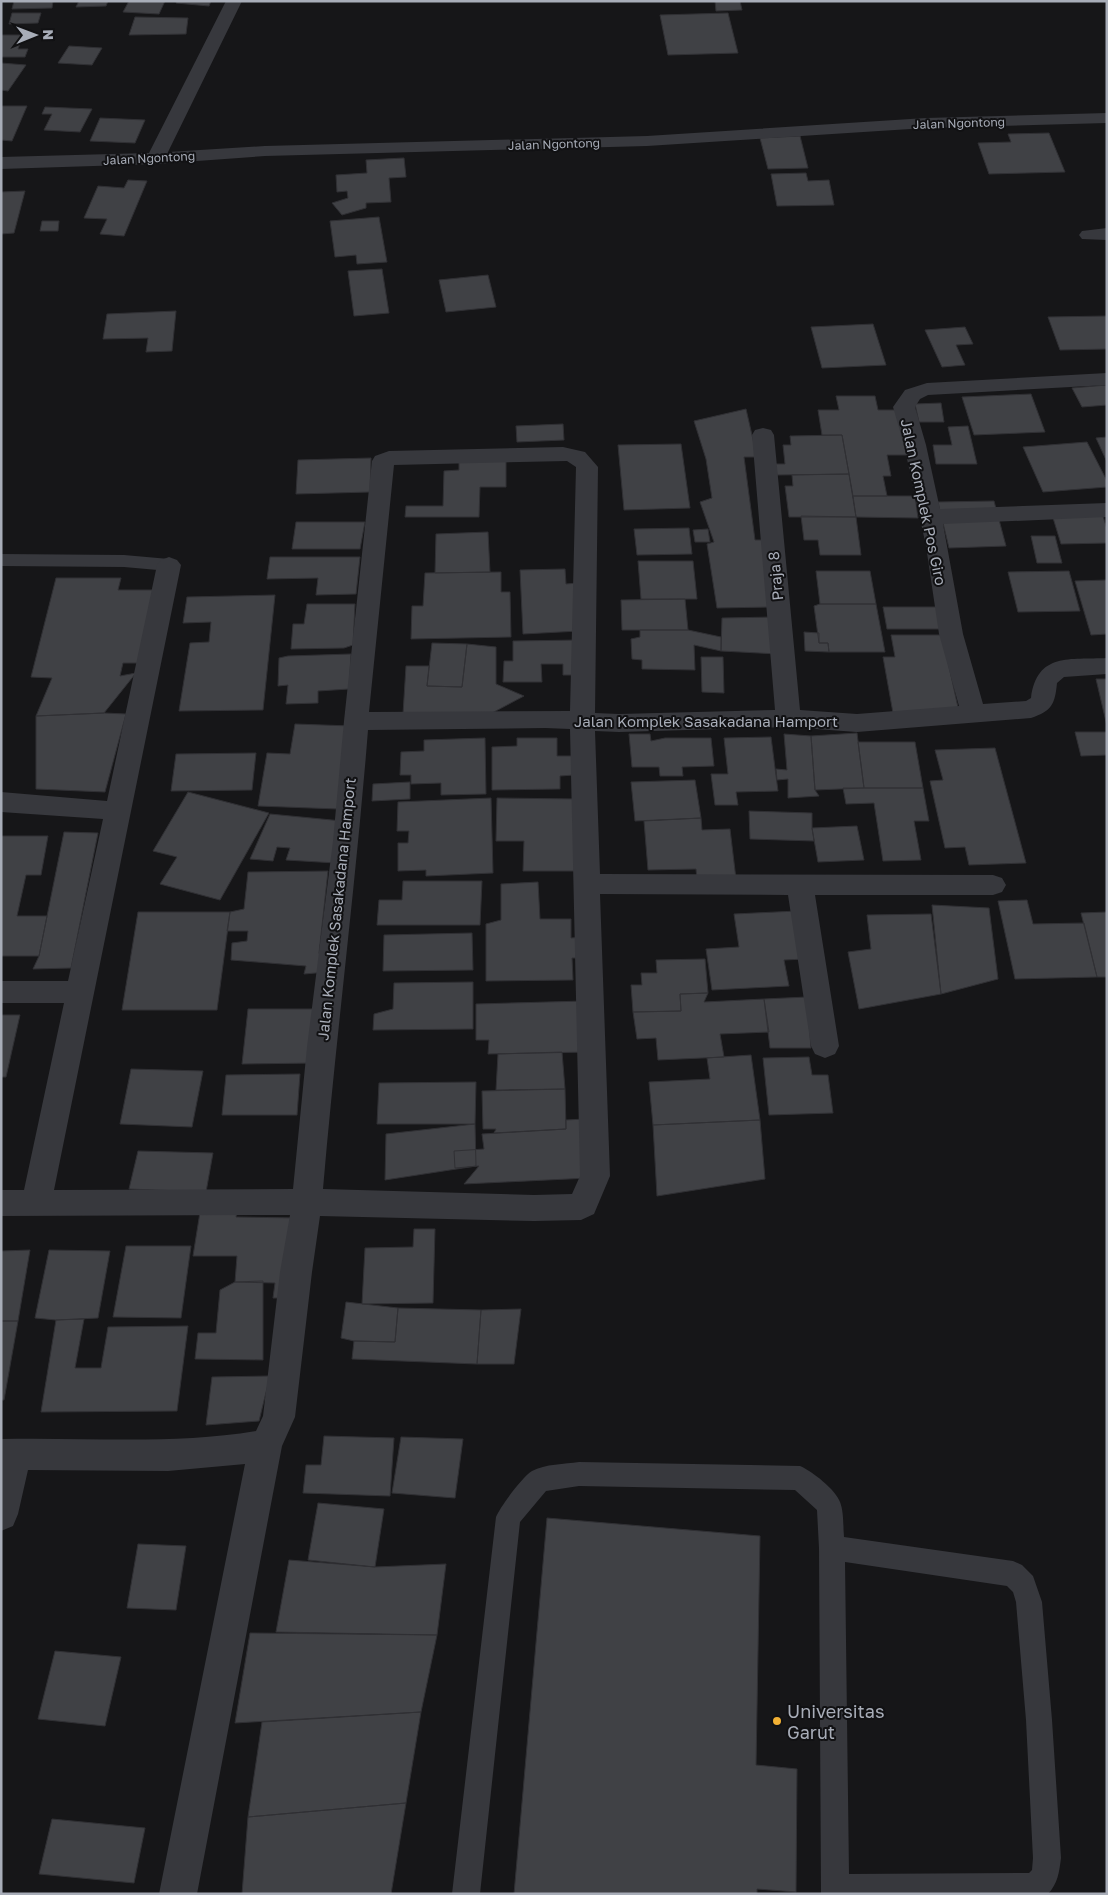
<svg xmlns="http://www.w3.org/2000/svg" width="1108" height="1895" font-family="'Golos Text',sans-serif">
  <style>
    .building { fill: #404145; stroke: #303034 }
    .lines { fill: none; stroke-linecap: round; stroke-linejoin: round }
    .service { fill: #37383d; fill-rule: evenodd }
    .minor { fill: #37383d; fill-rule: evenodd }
    .poi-dot { fill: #f2b134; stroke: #111113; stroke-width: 2 }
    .labels { text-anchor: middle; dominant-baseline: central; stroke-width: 4; stroke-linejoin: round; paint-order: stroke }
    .far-street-label { font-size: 12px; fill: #a8adb8; stroke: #111113 }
    .street-label { font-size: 15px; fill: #a8adb8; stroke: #111113 }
    .near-poi-label { font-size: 18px; fill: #a8adb8; stroke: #111113; text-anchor: start }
  </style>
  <rect width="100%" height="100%" fill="#161618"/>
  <path class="building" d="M14,1H53L52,8L12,9Z
    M79,1H108L106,6L76,7Z
    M129,1H165L159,14L123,12Z
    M177,1H211L209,6L176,3Z
    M715,1H740L742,10L716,11Z
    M12,13H41L38,23L9,24Z
    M728,13L738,53L668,55L660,15Z
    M135,17L188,18L186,34L129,35Z
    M1,35H23L18,49H28L25,57H1Z
    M69,46L102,48L92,65L58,63Z
    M1,63L26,65L8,91L1,90Z
    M1,106H27L12,141L1,140Z
    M45,107L92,109L80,132L44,130L52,114H42Z
    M100,118L145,120L135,143L90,141Z
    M1049,133L1065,172L989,174L978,143L1011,142L1008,134Z
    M800,136L808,168L768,169L760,138Z
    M404,158L406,177L389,178L391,202L366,203V208L342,215L332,203L348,198L347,191L337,192L336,175L367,173L366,160Z
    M806,173L808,181L829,180L834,205L777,206L771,174Z
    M128,180L147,181L124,236L100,234L107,219L84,218L98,186L124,188Z
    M25,191L14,233L1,234V192Z
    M379,217L387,262L357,264L356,255L335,257L330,221Z
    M42,221H59L58,231H40Z
    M382,269L389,313L354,316L348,271Z
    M488,275L496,307L446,312L439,280Z
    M176,311L172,351L146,352L148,338L103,339L107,314Z
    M1107,316V349L1060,350L1048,317Z
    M873,324L886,365L822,368L811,327Z
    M965,327L973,344L956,345L965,365L942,367L925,330Z
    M1107,385V405L1082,407L1072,388Z
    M1031,394L1045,432L974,435L962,397Z
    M836,396H875L878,410H898L907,455H887L891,476H883L887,496H853L842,435H822L818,410H839Z
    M941,403L944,422H919L915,404Z
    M746,409L757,457H744L755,540H764L772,607L717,608L707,544L714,542L700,502L712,498L706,459L694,421Z
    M563,424L564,440L517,442L516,426Z
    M968,426L977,464H936L933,445H952L948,427Z
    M842,435L849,474L777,475L775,464H785L783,445H791L790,436Z
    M1107,437V462L1096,438Z
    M1087,442L1107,481V487L1043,492L1023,447Z
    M681,444L690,508L624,510L618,445Z
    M371,458L370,492L296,494L298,460Z
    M506,460V487H480L479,517H405L406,506H443L444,471L459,470V461Z
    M849,474L856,517H789L785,486H793L792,475Z
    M853,496H915L918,518L856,517Z
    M994,501L1006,546L949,548L938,502Z
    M1100,507L1107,529V543L1061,544L1050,508Z
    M801,516L856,517L861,555H820L818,540H804Z
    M296,522H365L360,549H292Z
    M689,528L692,554L637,555L634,529Z
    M708,529L710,542H695L693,530Z
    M488,532L490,572L435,573L436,534Z
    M1031,536H1055L1062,563H1037Z
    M270,557H360L356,594L316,595L318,578L267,579Z
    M638,561H693L697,599H641Z
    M565,569L566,584L578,583L579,631L523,634L520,570Z
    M816,571H870L876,604H820Z
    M1069,571L1080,611L1018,612L1008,572Z
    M501,572V592H510L511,637L411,639L412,606H423L425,573Z
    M56,578H121L118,590H159L144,663H123L120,676L136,673L104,713L36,716L52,678L31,677Z
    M1107,580V634L1091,635L1075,581Z
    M275,595L263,710L179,711L190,643L209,642L211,622L183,623L187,597Z
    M685,599L688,630H622L621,600Z
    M307,604H355L353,645L344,648L291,649L293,624H304Z
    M820,604H876L885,652H829L828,643H819L814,606Z
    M883,607H943L948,629H887Z
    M774,617L778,654L721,651L722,618Z
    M640,630H688L721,637V651L694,645L695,670L642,669V660L632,659L631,639L640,637Z
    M804,632L819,633V643H828L829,652L805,651Z
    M891,635H942L959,712L893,713L883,657H895Z
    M579,640L578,675H563V664H541L542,682H503L504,661H513V641Z
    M432,643L467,644L462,687L427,686Z
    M467,644L496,647V684L524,696L492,713L403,714L406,666H429L427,686L462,687Z
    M351,654L349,689L318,691V703L286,704L288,685L278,686L279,658L288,656Z
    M701,657H723L724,693L702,692Z
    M1096,679H1107V726Z
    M104,713L126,714L105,792L36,789V716Z
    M295,724L351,726L338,809L258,806L267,753L290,754Z
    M1075,732H1107V755L1081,756Z
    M857,733L864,788L815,790L811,736Z
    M629,734H650L651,741L665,738H711L714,766L682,767L683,776H660L659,767H632Z
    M784,734L811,736L815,790L819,796L788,798V779L777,780L776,769L787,770Z
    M771,737L778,791L736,792L738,805H715L711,774H728L724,738Z
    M485,738L486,794L441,795V783L411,784V775H400L401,752L424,751V740Z
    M517,738H557V756H574V775L560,776V789L492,790V747L517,746Z
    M858,742H915L923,788H864Z
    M995,748L1026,863L969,865L965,847L945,848L930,781L943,780L935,750Z
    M256,753L252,790L171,791L176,754Z
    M695,780L701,818L635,821L631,782Z
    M410,782V799L372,801L373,784Z
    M843,788H923L929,821H914L921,860L883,861L874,803L846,804Z
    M188,792L269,813L220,900L160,884L177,857L153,851Z
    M491,798L493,873L426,876V870L398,871V843H408L409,831H397L398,802Z
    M497,798L578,799V871H523L524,841H496Z
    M749,811L812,813V828L814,841L750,839Z
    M270,814L342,821L336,863L286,860L290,848L277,847L273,861L250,859Z
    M701,818L702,830L730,829L736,879H697L696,869L648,870L644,821Z
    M857,826L864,860L818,862L812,828Z
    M64,832L98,833L71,968L33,969L39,956Z
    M1,836H48L41,875H26L17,916H47L39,956H1Z
    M328,871L319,953L327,972L304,974L306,966L231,960L232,943L247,941L248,931H227L230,912L244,909L248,872Z
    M403,881H482L480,925H377L379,900H402Z
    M538,882L540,919H571V938L585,937L586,958H572L573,980L486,981V924L501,920V884Z
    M1027,900L1033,924L1084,923L1097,977L1015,979L998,901Z
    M932,905L989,908L998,979L941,994Z
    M797,911L805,959L784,960L789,986L712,990L706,949L739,947L734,914Z
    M138,912H230L217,1010H122Z
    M1107,912V977H1097L1081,913Z
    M931,914L941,994L859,1009L848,952L871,949L867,915Z
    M472,933L473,970L383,971L384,935Z
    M705,959L708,993L680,994L681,1011L633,1012L631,985H642L641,973H657L656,960Z
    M473,982V1029L373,1030L374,1014L393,1009L394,983Z
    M708,993L704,1002L764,999L769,1032L720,1034L724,1057L658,1060L656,1038L637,1039L633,1012L681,1011L680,994Z
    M807,997L811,1048H770L764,999Z
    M584,1001L588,1052L488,1054L489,1040H476V1004Z
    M248,1009H321L317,1063L242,1064Z
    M1,1015H20L6,1077H1Z
    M562,1052L565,1089L496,1090L498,1054Z
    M751,1055L760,1120L653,1125L649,1082L710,1079L707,1058Z
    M809,1057L812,1075H828L833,1113L769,1115L763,1058Z
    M131,1069L203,1071L192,1127L120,1124Z
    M300,1074L297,1115H222L226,1075Z
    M476,1082L475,1124H377L379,1083Z
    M565,1089L566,1129L494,1133L496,1129H483L482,1091Z
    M585,1119L589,1178L464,1184L479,1166L455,1168L454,1151L484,1149L482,1134L566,1129V1120Z
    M760,1120L765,1179L657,1196L653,1125Z
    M475,1124L476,1166L385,1180L386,1134Z
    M138,1151L213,1153L206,1192L129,1189Z
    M201,1206H238L236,1217L298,1218L289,1298H273L275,1283L235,1282L237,1256H193Z
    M414,1229H435L433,1303L362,1304L365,1248L413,1247Z
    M126,1246H191L181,1318L113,1317Z
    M30,1250L18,1321H1V1251Z
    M49,1250L110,1251L98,1318L56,1320L35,1318Z
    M263,1281V1360L195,1359L198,1333H216L220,1290L235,1282Z
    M346,1302L398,1308L395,1342L354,1341L341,1338Z
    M398,1308L481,1310L477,1364L352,1359L354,1341L395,1342Z
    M521,1309L514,1364H477L481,1310Z
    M84,1319L75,1368H101L108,1327L188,1326L177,1411L41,1412L56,1320Z
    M1,1321H18L4,1400H1Z
    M270,1376L259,1421L206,1425L212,1377Z
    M324,1436L394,1438L390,1496L303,1493L306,1465H321Z
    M401,1437L463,1439L455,1498L392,1493Z
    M318,1503L384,1509L375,1567L308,1560Z
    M547,1518L760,1536L756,1765L797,1769L796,1892L757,1889V1894H514Z
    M138,1544L186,1546L176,1610L127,1608Z
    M289,1560L375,1567L446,1564L437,1635L276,1632Z
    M250,1633L437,1635L421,1712L235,1723Z
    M55,1651L121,1657L105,1726L38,1719Z
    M421,1712L406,1803L248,1817L262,1722Z
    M406,1803L391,1894H242L248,1817Z
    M52,1819L145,1828L134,1883L39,1874Z"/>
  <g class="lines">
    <path class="service" d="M1,554L124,555L169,559L175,561L177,565L175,569L169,571L124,567L1,566Z
      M579,1462L800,1466C812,1471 836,1490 840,1502C844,1512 843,1526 844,1537L1013,1561L1022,1565L1033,1576L1042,1602L1052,1720L1061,1858C1059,1873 1058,1883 1048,1894H821L819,1548L817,1510L795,1490L579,1486L546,1491L520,1522L480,1894H452L496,1517C500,1507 523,1476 532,1471C545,1464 565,1464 579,1462ZM845,1562L1007,1586L1013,1592L1016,1602L1026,1720L1033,1858L1032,1870L1029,1873L849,1874Z"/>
    <path class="minor" d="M226,1H242L168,152L265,146L647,136L926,118L1107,113V123L926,128L647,146L265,156L156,164L1,169V157L149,153Z
      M1107,228V240L1082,239L1079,235L1082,231Z
      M1107,373V385L928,395L920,399L915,407L926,445L940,509L1107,503V517L943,524L963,634L983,704L1026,701L1031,698C1037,652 1070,660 1107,658V674L1064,677L1057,683C1055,704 1052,711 1031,718L857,732L788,727L619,732L595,731L600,874L993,875L1002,878L1006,885L1002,892L993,895H815L839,1046L835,1054L825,1058L815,1054L811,1046L788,895L600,894L610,1176L594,1214L581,1220L534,1221L320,1216L312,1272L295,1417L282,1446L197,1894H159L245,1464L168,1471L28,1470L18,1514L13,1526L1,1531V1439C86,1437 172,1445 256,1431L263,1416L280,1272L290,1215L1,1216V1190H24L64,1003H1V981H68L103,819L1,812V792L107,801L157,565L161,560L169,557L177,560L181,565L54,1190L293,1189L307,1047L333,841L344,721L372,461L375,456L389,451L563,447L585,452L598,467L595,713L619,714L775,710L752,435L755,430L763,428L771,430L774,435L800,710L857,714L959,706L939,634L926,546L904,445L893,407L905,390L927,383ZM567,461L576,467L570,711L369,712L394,465ZM545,728L570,729L580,1176L572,1194L534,1195L323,1189C336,1036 356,883 368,730Z"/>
  </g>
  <circle class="poi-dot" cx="777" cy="1721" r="5"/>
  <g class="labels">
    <g class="far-street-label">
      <text transform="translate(959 123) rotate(-2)">Jalan Ngontong</text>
      <text transform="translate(554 144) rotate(-2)">Jalan Ngontong</text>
      <text transform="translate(149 158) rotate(-3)">Jalan Ngontong</text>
    </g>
    <g class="street-label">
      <text transform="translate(924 502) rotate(78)">Jalan Komplek Pos Giro</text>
      <text transform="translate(775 576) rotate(-95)">Praja 8</text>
      <text x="706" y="721">Jalan Komplek Sasakadana Hamport</text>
      <text transform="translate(336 909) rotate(-84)">Jalan Komplek Sasakadana Hamport</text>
    </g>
    <g class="near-poi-label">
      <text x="787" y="1711">Universitas<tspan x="787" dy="21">Garut</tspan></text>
    </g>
  </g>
  <rect width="1108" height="1895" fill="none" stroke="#a8adb8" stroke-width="5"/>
  <g transform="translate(35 35) rotate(89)" stroke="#111113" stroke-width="4" paint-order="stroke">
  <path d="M0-4L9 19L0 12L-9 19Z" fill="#a8adb8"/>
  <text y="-8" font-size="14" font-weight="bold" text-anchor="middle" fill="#a8adb8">N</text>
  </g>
</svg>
